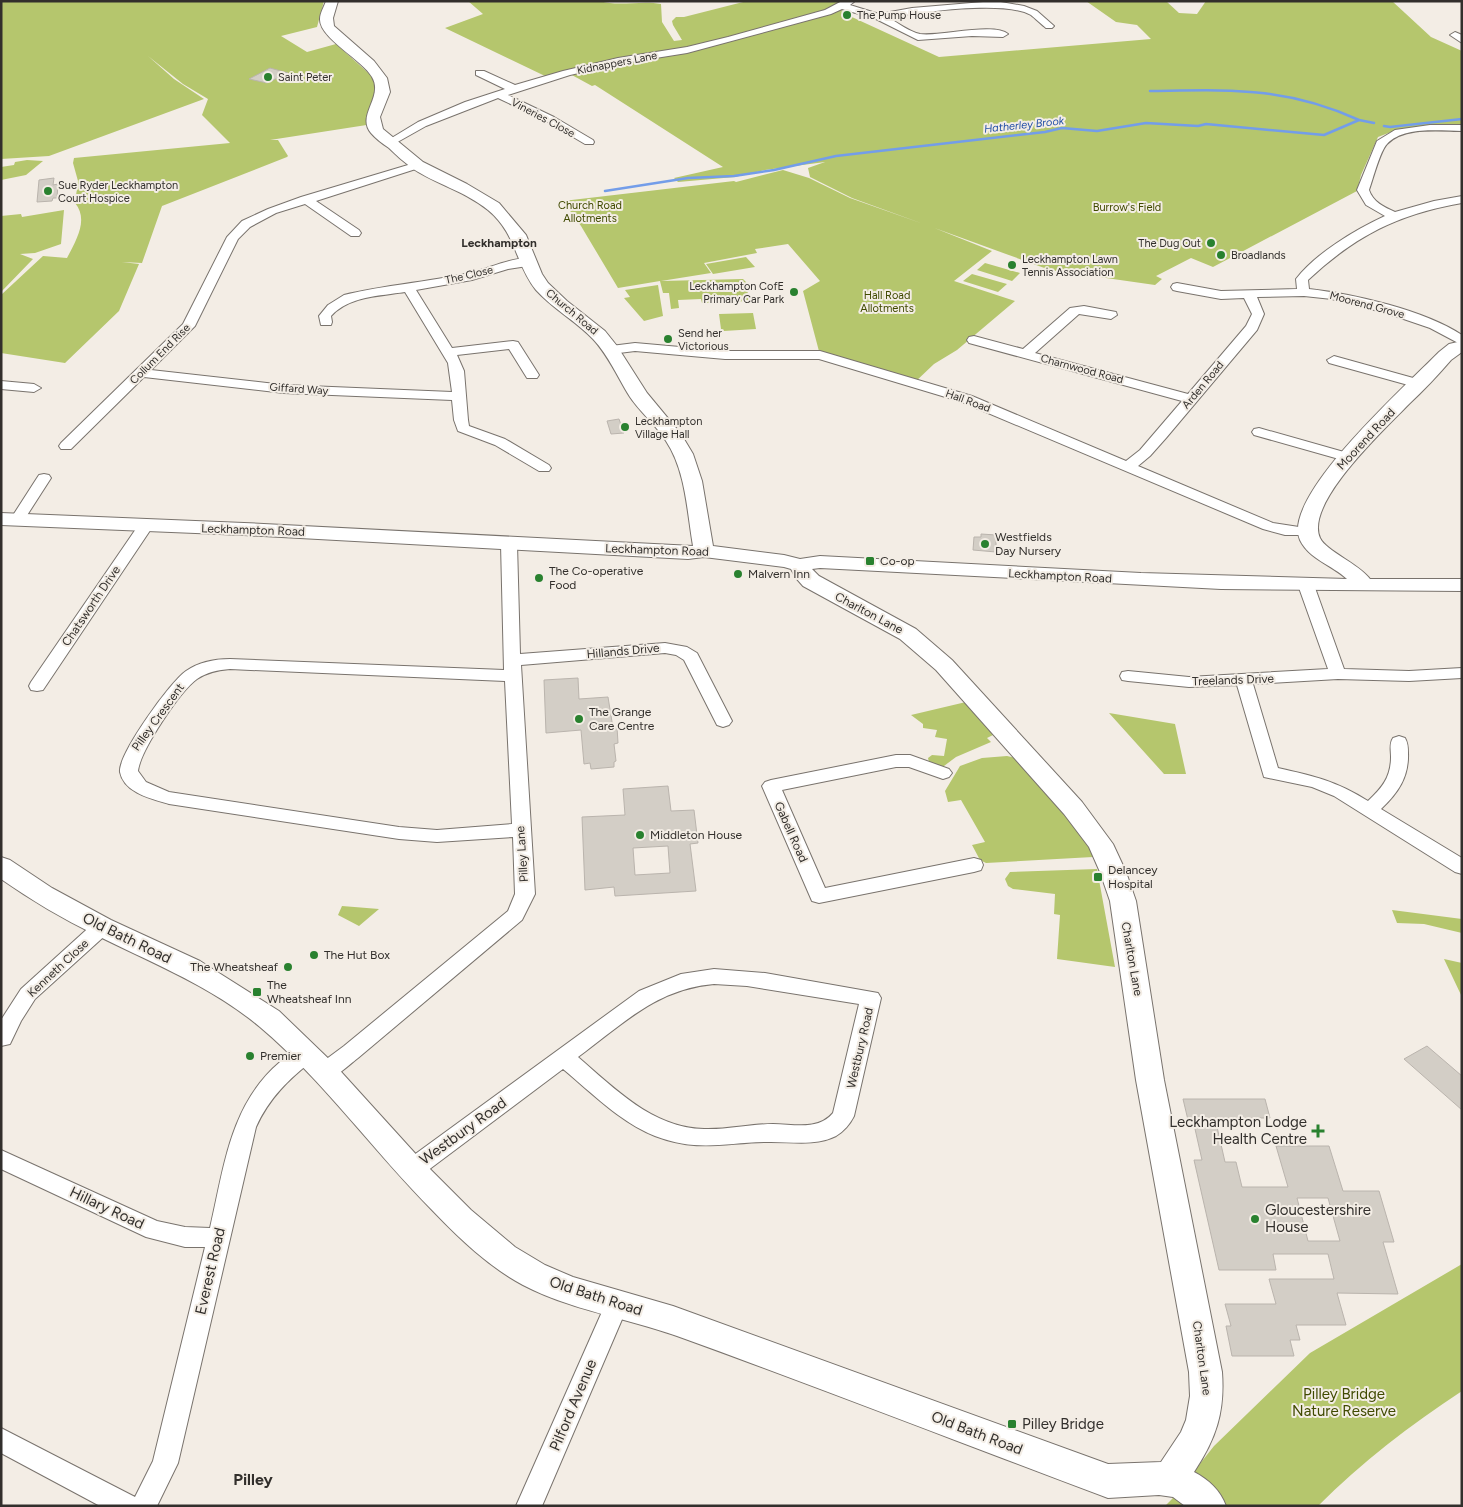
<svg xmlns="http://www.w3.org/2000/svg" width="1463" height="1507" font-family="Figtree,sans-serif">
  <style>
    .green { fill: #b5c66d }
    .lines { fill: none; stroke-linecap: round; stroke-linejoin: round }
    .stream { stroke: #739de9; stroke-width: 2.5 }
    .building { fill: #d3cec6; stroke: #bab4ad; fill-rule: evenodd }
    .street-casing { stroke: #79736d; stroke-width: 2 }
    .secondary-casing { stroke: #79736d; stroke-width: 2 }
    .street { fill: #fff; fill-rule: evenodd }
    .secondary { fill: #fff; fill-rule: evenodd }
    .poi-dot { fill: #29812f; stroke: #f3ede5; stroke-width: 2 }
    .labels { text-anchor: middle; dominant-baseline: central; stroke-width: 4; stroke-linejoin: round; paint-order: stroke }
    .far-poi-label { font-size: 11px; fill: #322f2c; stroke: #f3ede5; text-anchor: start }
    .far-street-label { font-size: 11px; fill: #322f2c; stroke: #f3ede5 }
    .far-water-label { font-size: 11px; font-style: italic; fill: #204da6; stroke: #f3ede5 }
    .far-park-label { font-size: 11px; fill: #404a00; stroke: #f3ede5 }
    .far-quarter-label { font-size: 12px; font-weight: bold; fill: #322f2c; stroke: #f3ede5 }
    .street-label { font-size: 12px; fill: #322f2c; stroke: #f3ede5 }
    .poi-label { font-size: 12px; fill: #322f2c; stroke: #f3ede5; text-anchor: start }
    .near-street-label { font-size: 15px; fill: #322f2c; stroke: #f3ede5 }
    .near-poi-label { font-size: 15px; fill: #322f2c; stroke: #f3ede5; text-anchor: start }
    .near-park-label { font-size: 15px; fill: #404a00; stroke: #f3ede5 }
    .near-neighbourhood-label { font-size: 16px; font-weight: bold; fill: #322f2c; stroke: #f3ede5 }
  </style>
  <rect width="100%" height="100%" fill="#f3ede5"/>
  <path class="green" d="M1,1H324L317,27L281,36L307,52L336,44L384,87L373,124L270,140H278L288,156L287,157L162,206L142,263L122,262L139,264L119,311L65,363L1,353V295L43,256L67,258C76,240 89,220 75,203L78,181L73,163L74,158L230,143L202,115L208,99L183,84L148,56L174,79L204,99L49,156L1,159Z
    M468,1H600C619,7 641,0 661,4L662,22L674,41L682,40L673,25L672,21L676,17H684L747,1H840V9L843,11L841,12L939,57L1151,39L1137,25L1116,22L1086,1H1166L1179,13L1197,14L1206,1H1392L1431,37L1462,51V127L1391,132L1378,137L1361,175L1357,191L1213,267L1191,258L1156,276L1162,279L1155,285L1050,270L852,198L810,177L808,168L825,162L765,170L735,177L678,182L674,178L723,167L595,85L592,86L570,74L571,71L545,76L445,28L483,14Z
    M27,160L43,161L26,175L1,180V167L14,165L15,162Z
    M783,170L809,178L850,198L932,227L992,251L954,281L1015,301L957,350L934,364L914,383L820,355L803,291L820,281L788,244L755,249L757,253L704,263L711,273L661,281L743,279L746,282L749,301L702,303L701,299L678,300L679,308L671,309L669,293H663L660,281L618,288L581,226L563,201L734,181L736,182Z
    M64,210L61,244L35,253L20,254L33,259L1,292V216L21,214L22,217Z
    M746,257L755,267L713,274L706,264Z
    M985,263L1020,273L1012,281L977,270Z
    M972,274L1007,284L998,292L963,281Z
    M658,285L663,316L644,321L624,298L630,297L625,290Z
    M753,313L756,329L724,331L721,329L719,314Z
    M966,702L995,734L987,738L991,742L956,757L944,766H930L928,758L932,755L944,756L947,739L935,737L937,730L923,728V724L911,715Z
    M1109,713L1175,724L1186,774H1164Z
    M1007,756L1024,760L1090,834L1093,857L986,863L980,860L972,845L985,842L961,800L948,802L945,791L960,766L982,758Z
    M1097,869L1115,967L1057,959L1060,915L1054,914L1055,894L1013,889L1008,886L1005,879L1010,872Z
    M342,906L379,909L359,926L338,915Z
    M1392,910L1462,919V933L1424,924L1397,923Z
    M1444,959L1462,963V997Z
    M1462,1264V1391C1410,1425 1362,1462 1318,1506H1165L1172,1499L1214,1446L1310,1353Z"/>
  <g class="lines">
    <path class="stream" d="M1150,91C1229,90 1285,86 1359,120
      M1384,126L1390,127L1462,119
      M605,191L688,178L734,176L774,170L836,156L1045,132L1062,128L1097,131L1146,123L1198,126L1206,124L1324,135L1359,120L1374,123"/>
  </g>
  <path class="building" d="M270,68L288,73L267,83L249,79Z
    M54,178L53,185L58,184L57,198H53L52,201L37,202L39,180Z
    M619,419L624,433L611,434L607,421Z
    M981,534L996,535V552L973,550L974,537H981Z
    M578,678L579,699L608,697L613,728L617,727L618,743L614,744L616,761L614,762V767L591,769L590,763L584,764L581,730L546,733L544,680Z
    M668,786L671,811L694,810L698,843L690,844L696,891L615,896L614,887L585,890L582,817L625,815L623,789ZM668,846L670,873L635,875L633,848Z
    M1427,1046L1462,1076V1110L1404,1059Z
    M1183,1099H1265L1270,1118H1215L1225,1162H1236L1242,1187H1288L1276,1146H1329L1343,1191H1379L1394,1242H1383L1398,1294L1337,1293L1346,1325H1296L1300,1340H1290L1294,1356H1232L1226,1326H1231L1225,1304H1276L1269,1279H1334L1328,1254H1273L1276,1270H1219L1194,1160H1202L1193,1120H1188ZM1297,1198H1328L1340,1241H1308Z"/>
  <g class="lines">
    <defs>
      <path id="street" d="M842,1H855L850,5L879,14L912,8L995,1L1024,6L1037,11L1054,26L1052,28H1046C1041,24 1036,19 1031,15C1005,0 919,12 889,18C898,23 910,32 920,34C939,37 994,22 1008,34L1003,37L972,36L918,40L876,19L842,9L831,14L687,53L618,64L570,75L508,95L554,117L593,140L594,142L593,144H585L546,121L498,98L426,126L394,144L390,145L385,142L418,122L465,102L505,89L476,75V71H484L515,85L563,71L618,58L687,47L728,37L825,10Z
        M1455,32L1462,35V43L1450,35Z
        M1430,125H1462V131C1440,131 1404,126 1387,144C1380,151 1373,179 1369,190C1373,202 1384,207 1395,212L1434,201L1462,196V203C1398,214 1355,236 1308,280L1309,289C1354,294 1424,310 1462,335V345L1430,328L1386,313L1332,299L1304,296L1257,297L1264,314L1257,330L1166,438L1150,456L1138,466L1273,523L1312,529L1315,532L1312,535H1285L1263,529L962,402L819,359H725L635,351L611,354L604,350L611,346L635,343L725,351H820L972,396L1126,461L1140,450L1182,401L969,343L967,340L969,337L974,336L1023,349L1070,308L1084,306L1116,312L1117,315L1111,319L1079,314L1035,353L1188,394L1246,326L1252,314L1244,298L1221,299L1177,291L1173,290L1171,287L1173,284L1177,283L1221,291L1297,289L1296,279C1316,253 1355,230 1385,216L1366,205L1357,190L1377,141L1395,130Z
        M418,162L422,163L424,165L422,167L316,201L359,230L361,233L359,236H351L305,204L276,213L250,227L238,239L195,326L151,370L284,385L452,392L448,363L405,292C380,296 349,296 331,316L332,322L331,325H321L319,316L328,305L344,295C385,285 428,282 470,273C488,269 516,255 534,259L536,262L534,265L508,269L472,280L416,290L452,348L513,341L518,342L539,375L537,378H527L509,349L457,355L464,371L468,420L469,426L505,439L549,465L551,468L549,471H539L495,445L458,431L454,420L452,400L284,393L144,377L71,449H61L59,446L61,443L183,324L227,237L242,221L268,209L301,197Z
        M1334,356L1424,381L1426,384L1419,388L1329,363L1327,360Z
        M1,381L34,384L41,388L34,392L1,389Z
        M1259,428L1351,454L1353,457L1351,460L1346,461L1254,435L1252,432L1254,429Z
        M44,474L49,475L51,478L24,520L22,523H12L10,520L37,478L39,475Z
        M145,521L150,523L153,526L43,690L37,691L31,690L29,686L31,682L140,523Z
        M509,539L514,541L517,544L520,654L665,643L687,647L697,653L732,721L729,725L723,727L717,725L684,660L676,655L665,653L521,665L535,894L522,920L358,1058C346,1067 332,1083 317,1078L314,1072L317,1066L344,1046L508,911L515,894L513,837L437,842L399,839L169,804C152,799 124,793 120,772C118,754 171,681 186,671C199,662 215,659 230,659L504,670L501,544L504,541ZM230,669L505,681L512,824L437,830L399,827L169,792L146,782L138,771C140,751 180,691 197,679C207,672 218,670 230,669Z
        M1306,580L1312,582L1314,585L1344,669L1409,671L1462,668V678L1409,681L1338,679L1253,684L1278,768C1314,776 1336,781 1368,801C1382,788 1391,777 1391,757C1391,750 1389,744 1393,738L1399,736L1405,738C1408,743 1408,748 1408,753C1409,777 1398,793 1381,809L1462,858V874L1455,872L1334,796L1312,787L1264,777L1237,685L1189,687L1128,681L1122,680L1120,676L1122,672L1128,671L1189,677L1328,669L1298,585L1300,582Z
        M896,755H910L949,769L952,773L949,777L943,779L909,767H896L782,790L825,888L974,858L981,860L983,865L981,870L974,872L819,903L812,901L762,786L765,782L771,780Z
        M102,920L109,922L112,927L109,932L35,999L21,1021L10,1044L1,1046V1020L21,989L95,922Z
        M714,969L765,973L878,993L881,998L854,1116C850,1124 844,1131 836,1136C814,1147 789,1141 765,1142C723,1143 697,1152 655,1136C620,1122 592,1093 563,1069L419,1177L411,1179L403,1177L400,1170L403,1163L639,991L681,974ZM714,984L747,986L859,1004L833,1113C818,1131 794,1124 773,1124C750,1124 727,1130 704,1129C653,1128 615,1089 578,1057C623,1024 656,989 714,984Z
        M306,1046L313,1048L316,1054L313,1060C289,1079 269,1098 256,1127L178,1463L157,1506H100L1,1453V1428L135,1497L153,1461L205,1247H185L146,1237L1,1169V1150L157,1221L185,1227L210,1228C224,1168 230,1104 280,1062C289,1056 296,1049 306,1046Z
        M617,1293L625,1296L629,1303L542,1506H516L609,1296Z"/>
      <path id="secondary" d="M326,1H338L333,18L334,26L374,61L387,78L390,92L380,117L383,129L423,162L467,184L499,203L526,235L542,274L548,283L567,301L605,331L617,346L647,393L681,434L693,454L702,481L713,546L784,555L800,559L820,556L1141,573L1347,579C1332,565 1309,559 1300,540C1280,497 1409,383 1439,352L1449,344L1462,341V352L1451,360C1438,375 1424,390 1409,404C1386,428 1304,503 1320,538C1326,551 1359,564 1370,579H1462V591L1221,589L820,568L812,569L819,576L916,629L952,660L1082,802L1113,844L1126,872L1136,901L1164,1080L1222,1372C1225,1412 1216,1439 1194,1472C1209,1480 1220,1490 1226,1506H1185L1173,1497L1159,1495L1108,1498C964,1444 821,1388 677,1336C626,1318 571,1310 523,1285C489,1267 460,1239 433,1211C374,1152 324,1081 260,1027C211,986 152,963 96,935C63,919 31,900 1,879V857L10,860L52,888L111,920L200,961L279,1011L334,1064L422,1161L471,1210L515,1247L545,1265L573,1277L673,1306L1108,1464L1161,1462L1181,1432L1186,1420L1190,1396L1189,1372L1136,1080L1110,901L1100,872L1089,847L1064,814L936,670L900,639L803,586L796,578L791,569L784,567L704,557L688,559L244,535L1,525V513L244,523L693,546C687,512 686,471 666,441C656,425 640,412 630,397C618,378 609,356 593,339C576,321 553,309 536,290C515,264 517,234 488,210C465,191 435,184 412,168C404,162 396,155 389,148C383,144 376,139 371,133C356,115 384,97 372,77C363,60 319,38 320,19C320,13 324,7 326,1Z"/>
    </defs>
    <use href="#street" class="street-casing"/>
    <use href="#secondary" class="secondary-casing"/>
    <use href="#street" class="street"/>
    <use href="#secondary" class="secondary"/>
  </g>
  <g class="poi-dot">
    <circle cx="847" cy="15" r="5"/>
    <circle cx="268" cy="77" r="5"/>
    <circle cx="48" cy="191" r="5"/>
    <circle cx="1211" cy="243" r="5"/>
    <circle cx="1221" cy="255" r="5"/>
    <circle cx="1012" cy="265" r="5"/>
    <circle cx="794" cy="292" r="5"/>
    <circle cx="668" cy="339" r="5"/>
    <circle cx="625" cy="427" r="5"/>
    <circle cx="985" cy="544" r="5"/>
    <rect x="865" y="556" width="10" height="10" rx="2.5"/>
    <circle cx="738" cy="574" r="5"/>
    <circle cx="539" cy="578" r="5"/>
    <circle cx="579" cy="719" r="5"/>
    <circle cx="640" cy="835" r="5"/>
    <rect x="1093" y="872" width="10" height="10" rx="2.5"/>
    <circle cx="314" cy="955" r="5"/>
    <circle cx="288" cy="967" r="5"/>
    <rect x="252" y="987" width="10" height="10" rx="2.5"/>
    <circle cx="250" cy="1056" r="5"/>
    <path d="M1315.5 1123.5h5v5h5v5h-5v5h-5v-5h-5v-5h5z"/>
    <circle cx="1255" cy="1219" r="5"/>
    <rect x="1007" y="1419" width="10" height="10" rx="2.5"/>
  </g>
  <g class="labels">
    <g class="far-poi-label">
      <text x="857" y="15">The Pump House</text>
      <text x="278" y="77">Saint Peter</text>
      <text x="58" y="185">Sue Ryder Leckhampton<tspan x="58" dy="13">Court Hospice</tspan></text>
      <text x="1201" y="243" text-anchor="end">The Dug Out</text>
      <text x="1231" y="255">Broadlands</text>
      <text x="1022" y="259">Leckhampton Lawn<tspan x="1022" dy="13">Tennis Association</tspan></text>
      <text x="784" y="286" text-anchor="end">Leckhampton CofE<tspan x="784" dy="13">Primary Car Park</tspan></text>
      <text x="678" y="333">Send her<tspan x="678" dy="13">Victorious</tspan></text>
      <text x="635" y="421">Leckhampton<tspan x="635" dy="13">Village Hall</tspan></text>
    </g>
    <g class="far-street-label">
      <text transform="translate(617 63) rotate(-11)">Kidnappers Lane</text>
      <text transform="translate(543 118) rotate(28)">Vineries Close</text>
      <text transform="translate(469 275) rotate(-13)">The Close</text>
      <text transform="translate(1367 305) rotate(15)">Moorend Grove</text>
      <text transform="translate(572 312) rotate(40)">Church Road</text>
      <text transform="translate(160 354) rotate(-45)">Collum End Rise</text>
      <text transform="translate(1082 369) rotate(15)">Charnwood Road</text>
      <text transform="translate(1203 385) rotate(-50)">Arden Road</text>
      <text transform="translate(299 389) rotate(4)">Giffard Way</text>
      <text transform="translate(968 401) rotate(20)">Hall Road</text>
    </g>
    <g class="far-water-label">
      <text transform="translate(1024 125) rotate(-6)">Hatherley Brook</text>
    </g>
    <g class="far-park-label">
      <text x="590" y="205">Church Road<tspan x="590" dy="13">Allotments</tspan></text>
      <text x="1127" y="207">Burrow's Field</text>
      <text x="887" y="295">Hall Road<tspan x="887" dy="13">Allotments</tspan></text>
    </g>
    <g class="far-quarter-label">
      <text x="499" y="243">Leckhampton</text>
    </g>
    <g class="street-label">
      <text transform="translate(1366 439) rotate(-47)">Moorend Road</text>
      <text transform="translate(253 530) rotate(2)">Leckhampton Road</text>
      <text transform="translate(657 550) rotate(2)">Leckhampton Road</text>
      <text transform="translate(1060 576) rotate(3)">Leckhampton Road</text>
      <text transform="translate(91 606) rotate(-56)">Chatsworth Drive</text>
      <text transform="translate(869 613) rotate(28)">Charlton Lane</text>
      <text transform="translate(623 651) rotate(-5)">Hillands Drive</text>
      <text transform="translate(1233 680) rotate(-2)">Treelands Drive</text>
      <text transform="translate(158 717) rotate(-54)">Pilley Crescent</text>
      <text transform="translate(791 832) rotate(66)">Gabell Road</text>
      <text transform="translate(522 854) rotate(-94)">Pilley Lane</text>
      <text transform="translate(1132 959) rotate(80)">Charlton Lane</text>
      <text transform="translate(58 968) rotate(-43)">Kenneth Close</text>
      <text transform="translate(860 1048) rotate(-77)">Westbury Road</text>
      <text transform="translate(1202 1358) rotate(82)">Charlton Lane</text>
    </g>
    <g class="poi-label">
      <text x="995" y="537">Westfields<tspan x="995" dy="14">Day Nursery</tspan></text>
      <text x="880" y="561">Co-op</text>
      <text x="549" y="571">The Co-operative<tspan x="549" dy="14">Food</tspan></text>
      <text x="748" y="574">Malvern Inn</text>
      <text x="589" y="712">The Grange<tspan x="589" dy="14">Care Centre</tspan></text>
      <text x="650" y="835">Middleton House</text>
      <text x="1108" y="870">Delancey<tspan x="1108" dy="14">Hospital</tspan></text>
      <text x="324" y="955">The Hut Box</text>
      <text x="278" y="967" text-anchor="end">The Wheatsheaf</text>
      <text x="267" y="985">The<tspan x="267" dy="14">Wheatsheaf Inn</tspan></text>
      <text x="260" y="1056">Premier</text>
    </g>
    <g class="near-street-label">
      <text transform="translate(127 938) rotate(26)">Old Bath Road</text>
      <text transform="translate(463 1131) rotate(-36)">Westbury Road</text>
      <text transform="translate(107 1208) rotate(25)">Hillary Road</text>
      <text transform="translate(210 1271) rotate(-77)">Everest Road</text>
      <text transform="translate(596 1296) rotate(18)">Old Bath Road</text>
      <text transform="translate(573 1405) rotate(-67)">Pilford Avenue</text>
      <text transform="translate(977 1433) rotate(21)">Old Bath Road</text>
    </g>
    <g class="near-poi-label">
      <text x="1307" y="1122" text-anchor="end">Leckhampton Lodge<tspan x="1307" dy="17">Health Centre</tspan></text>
      <text x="1265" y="1210">Gloucestershire<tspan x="1265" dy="17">House</tspan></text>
      <text x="1022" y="1424">Pilley Bridge</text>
    </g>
    <g class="near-park-label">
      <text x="1344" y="1394">Pilley Bridge<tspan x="1344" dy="17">Nature Reserve</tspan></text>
    </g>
    <g class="near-neighbourhood-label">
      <text x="253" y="1479">Pilley</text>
    </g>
  </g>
  <rect width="1463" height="1507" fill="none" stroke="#322f2c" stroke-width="5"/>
</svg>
